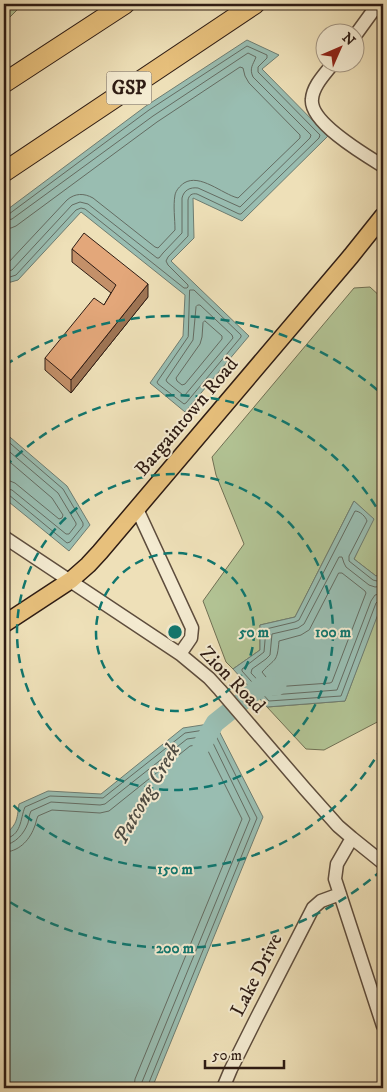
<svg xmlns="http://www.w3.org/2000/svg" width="387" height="1092" font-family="'IM FELL DW Pica',serif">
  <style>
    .green { fill: #b2c394; stroke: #707054 }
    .water { fill: #99bdb1; stroke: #6e7d72 }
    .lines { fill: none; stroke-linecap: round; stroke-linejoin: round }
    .shore { stroke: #646c62; stroke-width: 1 }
    .river { stroke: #99bdb1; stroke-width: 19 }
    .minor-casing { stroke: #5e4d3d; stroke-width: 15 }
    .major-casing { stroke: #2e1c14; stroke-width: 19 }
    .highway-casing { stroke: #2e1c14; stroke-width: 21 }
    .minor { stroke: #f4ebd1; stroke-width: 12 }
    .major { stroke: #e7c07c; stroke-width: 16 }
    .highway { stroke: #e7c07c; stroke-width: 19 }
    .wall { fill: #c39069; stroke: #2e1c14 }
    .shaded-wall { fill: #9f7555; stroke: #2e1c14 }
    .building { fill: #e3a77a; stroke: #2e1c14 }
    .ring { fill: none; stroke: #0f766e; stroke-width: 2.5; stroke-dasharray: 9 6 }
    .labels { text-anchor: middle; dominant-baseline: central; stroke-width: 4; stroke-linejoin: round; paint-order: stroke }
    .shield { fill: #f4ebd1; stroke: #695a4d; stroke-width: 1 }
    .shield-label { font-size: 19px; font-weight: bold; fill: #2e1c14 }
    .street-label { font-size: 20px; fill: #2e1c14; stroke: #f4ebd1 }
    .water-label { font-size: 21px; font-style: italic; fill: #4e4c43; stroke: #f4ebd1 }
    .centre { fill: #0f766e; stroke: #f4ebd1; stroke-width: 2.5 }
    .ring-label { font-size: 15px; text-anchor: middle; font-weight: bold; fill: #0f766e; stroke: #f4ebd1; stroke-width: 4; stroke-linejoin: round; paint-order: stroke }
  </style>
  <rect width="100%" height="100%" fill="#eee0b8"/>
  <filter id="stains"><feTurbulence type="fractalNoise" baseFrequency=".004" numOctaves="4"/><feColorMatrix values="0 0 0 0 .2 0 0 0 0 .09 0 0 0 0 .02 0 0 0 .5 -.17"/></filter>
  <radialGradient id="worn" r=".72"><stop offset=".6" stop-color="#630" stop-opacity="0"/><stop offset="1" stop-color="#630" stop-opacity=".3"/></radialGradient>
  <path class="green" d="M4,4H23L4,23Z
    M370,287L383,299V574L376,576L354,559L373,519L354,501L295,617L260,625V650L233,669L226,662L203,601L244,544L216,475L212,457L354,288Z
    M382,601H383V719L324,750L306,749L267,707L345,701Z"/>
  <path class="water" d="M247,40L279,55L262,69L328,136L242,221L193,198L194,238L171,261L249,336L185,412L150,383L183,336L185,295L81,212L18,280L4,284V212L146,106Z
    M4,432L67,486L90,525L69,551L4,498Z
    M354,501L374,519L354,559L376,576L383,574V601L345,701L267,707L233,669L260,650V625L295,617Z
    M215,723L263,817L152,1088H4V835C17,825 17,820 19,804L48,791L101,794L183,728Z"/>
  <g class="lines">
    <path class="shore" d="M4,215L9,214L149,110L247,46L267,55V58L258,67V72L320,135L319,138L241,214H239L197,194C192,193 189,195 188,200V236L168,257L166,261L168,265L188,285V287L187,288H184L85,209L81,208L76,210L16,275L4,279
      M4,221L12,219L153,116L248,53L256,57C253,65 249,68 253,77L311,135L310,138L240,207L198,188C190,187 184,190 182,198V233L163,253L159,258H157L88,204L80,202L72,205L12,270L4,272
      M4,229L11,228L16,226L157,122L240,67L243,68L245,76L249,83L300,135V138L238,198C222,194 200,173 184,183C180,186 176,190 175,195C173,206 175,219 175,230L158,248L155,247L93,198C84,193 75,193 67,200L8,263L4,265
      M190,290H194L241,335V337L186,403L184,404L158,384L157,382L188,337Z
      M198,305H200L232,335L233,338L185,395H183L167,382L166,380L193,340L196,307Z
      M205,321L222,336V339L185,384L182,385L177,381L176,378L200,344L202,337L203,323Z
      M4,438L63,489L83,523V526L70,542L67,543L9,495L4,494
      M4,447L58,493L76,523V525L69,534H66L12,490L4,488
      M4,457L52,498L63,515L62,518L59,519L15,483L10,481H4
      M339,573H342L365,591L366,593L332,682L330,683L274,687L262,672C276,657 277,663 279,641L301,635L309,630Z
      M383,579L377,581L373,580L349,561V556L367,521C366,517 360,511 355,511L299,620L295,622L266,629L264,652L242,669V671L269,701L341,696L376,603L379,600H383
      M383,586L375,587L369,585L346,567L344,563L342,557H339L304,624L298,628L272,634L270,655L266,659L252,669L251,673L272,695L337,690L371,601L375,595L383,593
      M4,839C22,836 20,819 25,807L50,796L103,798L185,733L211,729L213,730L257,818L148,1085L147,1088
      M4,845C15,844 24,834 28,823C29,819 29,815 31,811L51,802L100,805L105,804L187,739L207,736L210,737L250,819L142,1082L141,1088
      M4,852C18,852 29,841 34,828C36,824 36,820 38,816L52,810L100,813L109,811L190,746L203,744L205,745L242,819L135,1079L134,1088"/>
    <path class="river" d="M202,745L215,723L260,687L277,686"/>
    <defs>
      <path id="minor" d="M354,37L378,4
        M334,62C326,73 313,85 312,99C309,122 365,155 383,166
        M137,509L192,628L191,638L180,654
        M4,537L180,654L209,678L220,690L305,789L338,826L352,838L383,863
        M352,838L337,864L335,879L383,1026
        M223,1088L231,1069L256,1019L313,908L321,901L340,894"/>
      <path id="major" d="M4,624L71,580L88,565L100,552L351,256L383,216"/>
      <path id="highway" d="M4,83L125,4
        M4,172L255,4"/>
    </defs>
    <use href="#minor" class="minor-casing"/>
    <use href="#major" class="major-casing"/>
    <use href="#highway" class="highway-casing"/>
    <use href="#minor" class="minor"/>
    <use href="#major" class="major"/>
    <use href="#highway" class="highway"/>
  </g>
  <path class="wall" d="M72,249L148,297L71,393L45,370V358L104,305L111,293L72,262Z"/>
  <path class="shaded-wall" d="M148,284V297L71,393V380Z"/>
  <path class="building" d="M84,233L148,284L71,380L45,358L94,298L104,305L116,285L72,249Z"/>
  <g class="ring">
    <circle cx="175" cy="632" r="79"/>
    <circle cx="175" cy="632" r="158"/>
    <path d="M382 747A237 237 0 0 1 5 797M5 467A237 237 0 0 1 382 517"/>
    <path d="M382 870A316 316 0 0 1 5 899M5 365A316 316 0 0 1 382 394"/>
  </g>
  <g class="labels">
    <rect class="shield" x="106.5" y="71.5" width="45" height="33" rx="4"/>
    <g class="shield-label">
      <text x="129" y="88">GSP</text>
    </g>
    <g class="street-label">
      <text transform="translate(187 417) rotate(-50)">Bargaintown Road</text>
      <text transform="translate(232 680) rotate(46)">Zion Road</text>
      <text transform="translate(257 975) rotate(-63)">Lake Drive</text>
    </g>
    <g class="water-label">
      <text transform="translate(147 794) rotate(-60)">Patcong Creek</text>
    </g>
  </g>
  <circle cx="175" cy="632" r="8" class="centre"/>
  <g class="ring-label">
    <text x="254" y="637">50 m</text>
    <text x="333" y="637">100 m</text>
    <text x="175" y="874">150 m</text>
    <text x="175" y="953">200 m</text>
  </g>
  <rect width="387" height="1092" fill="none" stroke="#eee0b8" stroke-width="20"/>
  <rect x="5" y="5" width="377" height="1082" fill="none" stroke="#2e1c14" stroke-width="2.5"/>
  <rect x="10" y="10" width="367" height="1072" fill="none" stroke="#2e1c14"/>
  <g transform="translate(340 48) rotate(45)"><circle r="24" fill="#f4ebd1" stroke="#a59885"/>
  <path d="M0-4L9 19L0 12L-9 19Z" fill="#8f2418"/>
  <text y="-8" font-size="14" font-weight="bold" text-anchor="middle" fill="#2e1c14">N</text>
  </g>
  <path d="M205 1060v8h79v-8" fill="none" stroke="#2e1c14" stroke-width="2.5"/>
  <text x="212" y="1060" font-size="15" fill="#2e1c14" stroke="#f4ebd1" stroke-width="4" paint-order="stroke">50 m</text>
  <rect width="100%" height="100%" filter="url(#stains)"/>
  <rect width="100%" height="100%" fill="url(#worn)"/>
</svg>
